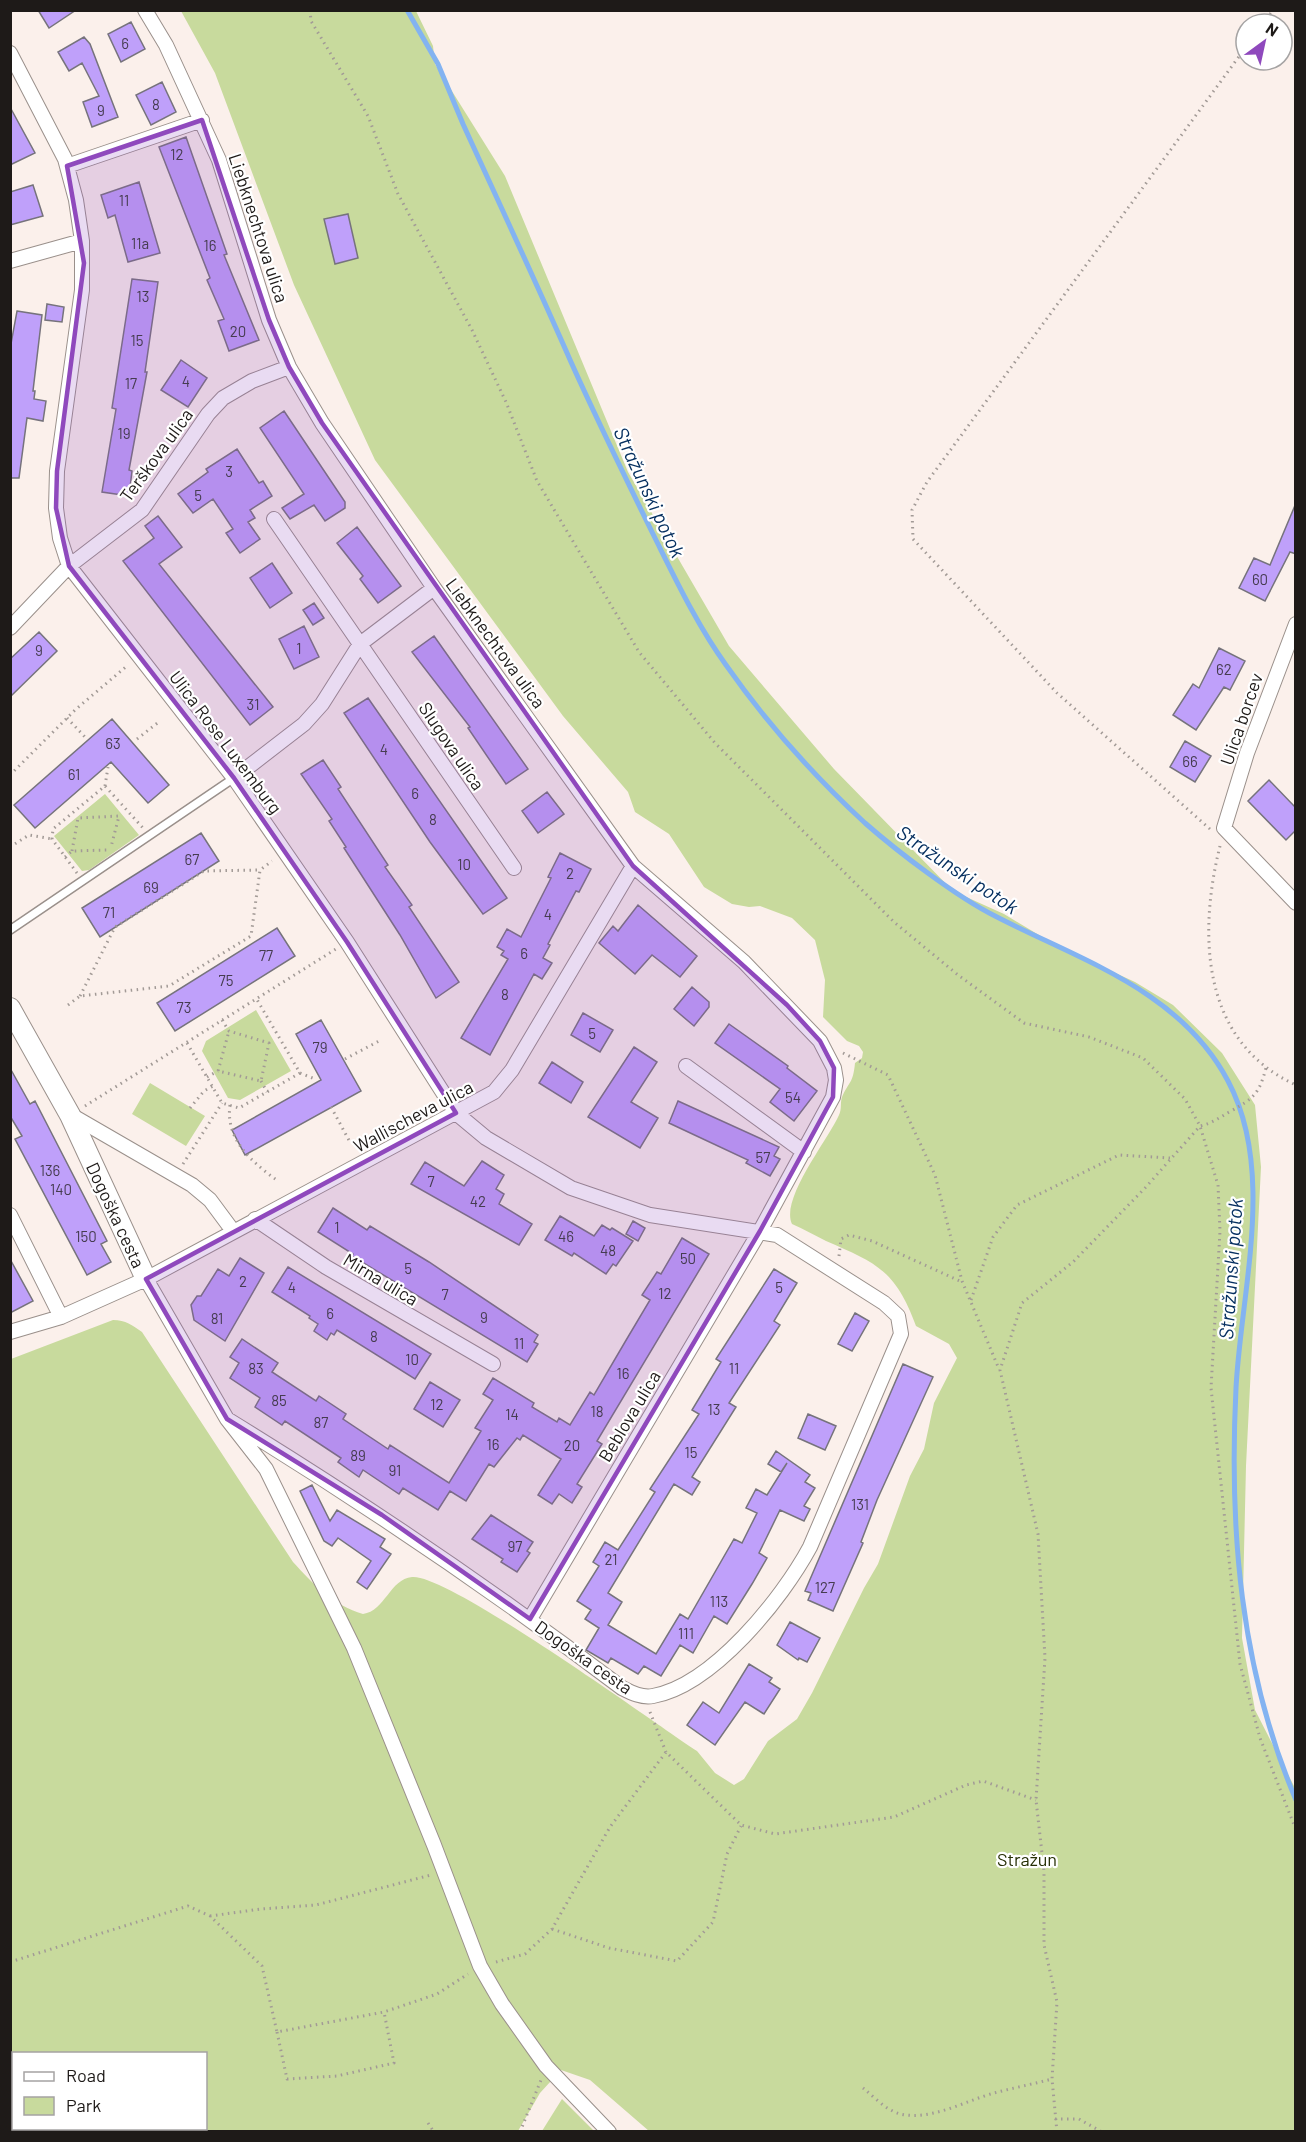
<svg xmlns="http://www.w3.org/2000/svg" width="1306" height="2142" font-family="Barlow,sans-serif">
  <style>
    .green { fill: #c8da9d; fill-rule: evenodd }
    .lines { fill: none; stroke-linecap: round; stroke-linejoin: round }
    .stream { stroke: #83b3f1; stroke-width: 5 }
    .building { fill: #bfa0fa; stroke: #76737c; stroke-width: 1.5 }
    .lane-casing { stroke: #9a908b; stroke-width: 10 }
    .street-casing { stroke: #9a908b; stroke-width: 16 }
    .secondary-casing { stroke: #9a908b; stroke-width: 22 }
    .path { stroke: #a29a96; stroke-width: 3; stroke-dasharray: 1.5 4.5; stroke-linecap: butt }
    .lane { stroke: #fff; stroke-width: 7 }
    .street { stroke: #fff; stroke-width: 14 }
    .secondary { stroke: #fff; stroke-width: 20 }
    .marked { fill: #8f49bd; fill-opacity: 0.2; stroke: #8f49bd; stroke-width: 4.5; stroke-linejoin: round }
    .labels { text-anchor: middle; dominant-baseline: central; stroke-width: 4.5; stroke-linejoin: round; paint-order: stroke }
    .number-label { font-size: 15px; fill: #463c50 }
    .street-label { font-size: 18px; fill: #1e1a18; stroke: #fff }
    .park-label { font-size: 18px; fill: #262f05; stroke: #fff }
    .water-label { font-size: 20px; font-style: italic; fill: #063060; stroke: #fff }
  </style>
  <rect width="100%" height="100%" fill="#fbf0eb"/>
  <path class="green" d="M181,11H416L433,46L435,64L505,176L628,472L729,646L834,769L953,891L1004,914L1059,947L1135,982L1173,1005L1222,1053L1255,1105L1261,1167L1246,1466L1242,1638L1255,1710L1295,1788V2131H649L590,2080L561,2070L540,2093L518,2131L11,2132V1359L113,1320C126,1320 132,1325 142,1332L293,1562C313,1584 334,1606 363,1614C385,1611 390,1579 412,1577C448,1573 654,1723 697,1751L715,1773L734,1785L744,1779L768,1741L797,1719L812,1693L864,1588L878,1564L910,1476L924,1449L934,1403L957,1358L949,1344L916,1326C896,1271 877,1263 826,1241C814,1235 804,1229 792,1224C780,1199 828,1140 839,1115C842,1109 840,1103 842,1097C849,1081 853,1084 855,1063L862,1058L863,1052L859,1046L847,1041L823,1017L825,980L815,940L792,918L760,906L749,907L732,904L704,887L669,834L635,812L628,792L563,716L375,460L294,285L215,73ZM14,2054H206V2128H14Z
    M105,794L139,835L89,870L82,871L54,836Z
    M256,1010L291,1071L240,1100L228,1098L202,1051L206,1041Z
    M150,1083L205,1116L186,1146L132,1114Z
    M562,2099L594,2131H542Z"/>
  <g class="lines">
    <path class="stream" d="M407,10L438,64L463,124C499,203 536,282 571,362C597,420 625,477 653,534C675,578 697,625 726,665C766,722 814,776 865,823C898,852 957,897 995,916C1080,960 1180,990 1228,1081C1276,1171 1241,1291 1236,1388C1229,1528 1240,1669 1296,1800"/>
  </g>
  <path class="building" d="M38,10H76L49,28Z
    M131,22L145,49L121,62L108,34Z
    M84,37L90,44L118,117L92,127L83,102L99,96L82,63L69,71L58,52Z
    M162,82L176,112L151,125L136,95Z
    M10,107L35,153L10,165Z
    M186,137L227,254L224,255L259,340L229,351L218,321L224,319L207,280L210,278L159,147Z
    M139,182L160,253L128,262L115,215L108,218L101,195Z
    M33,185L43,216L10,225V192Z
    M348,214L358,258L335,264L324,219Z
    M132,279L158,282L145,372H147L129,470L132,471L129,496L102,492L116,409L112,408Z
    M47,304L64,307L62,322L45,320Z
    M17,311L42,315L33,391H35L34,399L46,401L43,421L27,418L19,478H10V349Z
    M181,360L207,378L188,407L161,390Z
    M284,411L345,502V508L325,521L314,505L290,519L282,508L304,494L260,428Z
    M237,449L259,483L263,481L272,496L250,510L255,518L248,522L260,539L240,553L226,533L233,529L213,499L193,513L178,494L208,472L206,469Z
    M1296,503V554L1290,552L1265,601L1239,588L1254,558L1270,565Z
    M158,516L182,547L159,564L273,707L250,725L123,561L154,538L145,526Z
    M357,527L401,586L378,603L360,579L363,576L337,543Z
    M272,563L292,593L270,608L250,578Z
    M314,603L324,618L313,625L303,610Z
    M304,626L319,657L294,669L279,639Z
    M39,632L57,651L10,697V659Z
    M434,636L528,769L506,784L468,728L470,727L412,652Z
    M1219,648L1245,661L1230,690L1224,687L1196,730L1173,715L1193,684L1199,688Z
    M368,698L507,898L483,914L430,842L344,713Z
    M112,719L169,785L148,803L111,762L35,828L14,805Z
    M1185,741L1211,756L1195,782L1170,767Z
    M323,760L341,787L338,789L388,865L385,867L412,905L409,907L459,982L436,998L400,935L344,848L346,847L329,821L332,819L301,774Z
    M1269,780L1296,808V830L1286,840L1248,801Z
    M547,792L564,814L538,833L522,811Z
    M201,833L219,861L100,937L82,908Z
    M560,853L591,869L579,892L576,891L548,944L550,945L543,958L552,963L542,979L534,974L490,1055L461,1038L508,959L501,955L504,951L497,947L507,929L521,937L551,878L548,877Z
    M638,905L697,956L680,977L652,955L635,974L599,943L613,926L618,931Z
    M277,928L295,956L175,1031L157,1003Z
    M692,987L709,1002V1007L694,1026L674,1009Z
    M583,1013L613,1030L600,1052L571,1035Z
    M321,1020L361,1091L245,1155L232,1130L321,1080L296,1034Z
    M729,1024L788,1066L787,1068L817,1091L794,1121L770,1102L780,1089L715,1043Z
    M634,1047L657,1062L631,1102L658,1118L640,1148L588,1117Z
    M552,1062L583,1082L571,1103L539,1083Z
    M10,1068L30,1104L35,1101L107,1241L101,1244L111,1262L87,1275L15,1139L22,1136L10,1116Z
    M678,1101L779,1147L774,1156L780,1159L770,1176L746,1163L748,1160L669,1123Z
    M482,1161L504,1175L496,1189L504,1194L499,1204L532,1224L519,1245L411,1184L425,1162L464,1186Z
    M333,1208L367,1230L370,1226L429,1262L538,1335L534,1342L538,1344L527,1362L352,1256L353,1254L318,1232Z
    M560,1216L594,1236L602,1225L610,1230L612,1228L633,1241L616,1266L613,1264L606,1274L574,1253L572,1256L545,1240Z
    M633,1221L645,1228L638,1241L626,1234Z
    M682,1238L709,1254L597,1441L602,1444L577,1484L582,1487L572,1503L559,1494L552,1504L538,1495L561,1459L523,1435L520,1440L517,1438L494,1467L489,1464L466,1501L450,1491L438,1510L403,1488L399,1494L363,1470L359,1477L338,1462L341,1458L285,1421L282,1425L255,1407L260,1398L230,1378L239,1363L230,1357L242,1339L278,1363L272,1372L316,1401L319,1396L346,1414L343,1419L388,1449L390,1445L449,1483L481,1431L475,1428L493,1400L483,1394L493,1378L534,1403L532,1407L557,1422L559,1418L570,1425L590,1392L594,1395L625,1342L650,1300L642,1295L657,1272L661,1274Z
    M240,1258L264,1273L225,1341L194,1320L191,1305L197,1296H201L218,1269L229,1276Z
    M10,1259L33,1301L10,1313Z
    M288,1267L431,1354L415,1379L337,1330L334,1335L331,1333L327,1340L314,1331L318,1324L309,1318L310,1316L272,1292Z
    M774,1269L797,1283L774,1321L780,1325L729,1403L736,1407L692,1477L700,1482L692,1495L674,1484L608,1593L622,1602L608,1625L656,1654L680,1614L688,1619L734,1539L742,1543L757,1513L746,1508L756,1489L767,1495L787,1463L781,1472L768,1464L776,1451L810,1475L805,1482L815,1488L804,1506L810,1509L804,1521L780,1510L759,1553L767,1558L752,1584L727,1624L714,1616L693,1653L680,1645L661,1676L644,1666L638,1674L611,1658L608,1663L586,1650L599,1628L585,1619L591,1610L577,1601L599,1566L593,1562L605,1542L618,1550L655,1492L650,1489L699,1414L692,1410L721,1362L716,1359Z
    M855,1313L869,1321L852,1351L838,1344Z
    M903,1364L933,1377L877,1500L861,1542L863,1543L833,1611L808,1600L811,1593L805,1591Z
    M430,1382L460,1400L443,1427L414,1409Z
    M808,1414L836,1426L825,1450L798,1438Z
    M312,1485L330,1521L337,1510L385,1539L380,1547L391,1554L367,1589L357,1582L371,1561L338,1538L332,1546L324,1541L300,1491Z
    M491,1515L533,1542L527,1551L530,1553L517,1572L501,1562L503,1559L472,1539Z
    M790,1622L820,1638L807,1662L799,1658L798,1660L777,1645Z
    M749,1664L772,1678L769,1682L780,1689L764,1714L745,1702L715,1745L687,1725L703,1702L719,1713Z"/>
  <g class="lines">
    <defs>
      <path id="lane" d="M10,930L234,778"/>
      <path id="street" d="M145,10L166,45L219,160L269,320L289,367L322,423L434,588L633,866L744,962L820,1041L834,1068L836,1080L833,1097L760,1231L530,1619
        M10,53L65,159L76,200L82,241V290L57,471L56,508L60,538L69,566L234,778L347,942L456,1113L486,1138L571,1188L650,1215L777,1235L884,1303L898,1316L901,1334L810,1547C782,1599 713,1685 653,1696C642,1698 632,1693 622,1688C494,1591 364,1503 227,1419
        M67,166L202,120
        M10,261L82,241
        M274,519L514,868
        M1296,624L1247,753L1224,828L1296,903
        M10,628L69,566L142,510L208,414L223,398L252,381L289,367
        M234,778L304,724L322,704L360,644L434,588
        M686,1066L804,1152
        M71,1115L192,1185L210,1200L233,1231
        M10,1215L61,1317
        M255,1219L326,1267L493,1364
        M146,1279L227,1419L266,1469L354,1648L434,1845L480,1966L502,2004L546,2066L609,2132
        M10,1332L61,1317L146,1279L494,1092L512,1070L633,866"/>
      <path id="secondary" d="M10,1008L70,1115L146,1279"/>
    </defs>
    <use href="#lane" class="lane-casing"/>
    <use href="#street" class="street-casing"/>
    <use href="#secondary" class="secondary-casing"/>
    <path class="path" d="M310,10L311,21L368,116L398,194L472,330L506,402L537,481L639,652L715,743L894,922L958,975L1024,1023L1089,1037L1143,1058L1185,1099L1200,1126L1218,1185L1220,1231L1211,1388L1240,1664L1260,1738L1296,1830
      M1263,24L1273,10
      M67,718L85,737
      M137,739L160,721
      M10,775L75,710L128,665
      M105,786L108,767
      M1210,829L1057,693L913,539L912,510L927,482L1246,47
      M1220,846C1198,934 1201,1042 1296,1085
      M10,847L29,835L52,839
      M72,851L78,818L119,816L111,847
      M65,857L72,851L107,850
      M77,873L52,839L53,829L105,786L143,828
      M80,996L115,927L204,871L259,870
      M68,1005L80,996L169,986L251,936L260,870L272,861
      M222,1020L229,1031L269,1043L261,1081L218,1071L229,1031
      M187,1043L222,1103L239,1108L300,1073L256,998
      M843,1053L888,1075L935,1175L962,1281L999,1369
      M345,1059L381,1040
      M300,1073L315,1079
      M207,1077L218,1071
      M261,1081L267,1092
      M230,1105C225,1140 253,1163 278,1181
      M85,1106L336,949
      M331,1107L350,1142
      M190,1108L204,1091L213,1086
      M183,1164L222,1103
      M839,1256L841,1239L849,1235L872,1241L962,1282
      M971,1300L993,1237L1017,1205L1119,1155L1170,1158
      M650,1712L666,1752
      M210,1916L261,1909L316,1905L431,1875
      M552,1929L609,1948L677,1961L713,1922L727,1854L741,1826
      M10,1962L188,1906L210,1916L262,1966L277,2032L384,2012L437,1994L468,1974
      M496,1962L525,1954L552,1929L610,1827L666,1752L741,1825L775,1834L894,1817L966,1785L983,1781L1036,1800
      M277,2032L287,2079L337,2076L394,2063L384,2012
      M863,2088C874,2097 886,2110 900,2114C931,2121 965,2101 994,2093C1013,2088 1033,2084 1052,2079
      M1055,2119H1079L1102,2132
      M428,2123L434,2132
      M520,2132L541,2080
      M1057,2132L1052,2079L1057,2002L1044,1945V1871L1036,1800L1045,1658L1038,1534L1000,1370L1022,1303L1073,1262L1146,1187L1200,1126C1213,1123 1220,1117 1231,1111C1254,1098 1259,1094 1266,1068"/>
    <use href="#lane" class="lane"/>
    <use href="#street" class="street"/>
    <use href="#secondary" class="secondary"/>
  </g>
  <path class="marked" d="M202,120L269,320L289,367L322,423L633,866L787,1005L820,1041L834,1068L833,1097L760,1231L530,1619L382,1515L227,1419L146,1279L456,1113L347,942L234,778L69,566L56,508L57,471L84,263L67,166Z"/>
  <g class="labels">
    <g class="number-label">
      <text x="125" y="43">6</text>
      <text x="156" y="104">8</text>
      <text x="101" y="110">9</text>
      <text x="177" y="154">12</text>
      <text x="124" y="200">11</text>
      <text x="140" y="243">11a</text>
      <text x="210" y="245">16</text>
      <text x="143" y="296">13</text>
      <text x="238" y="331">20</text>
      <text x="137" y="340">15</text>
      <text x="186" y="381">4</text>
      <text x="131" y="383">17</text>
      <text x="124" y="433">19</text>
      <text x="229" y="471">3</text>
      <text x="198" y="495">5</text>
      <text x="1260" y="579">60</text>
      <text x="299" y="648">1</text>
      <text x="39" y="650">9</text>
      <text x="1224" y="669">62</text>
      <text x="253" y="704">31</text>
      <text x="113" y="743">63</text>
      <text x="384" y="749">4</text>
      <text x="1190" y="761">66</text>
      <text x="74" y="774">61</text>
      <text x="415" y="793">6</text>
      <text x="433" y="819">8</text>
      <text x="192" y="859">67</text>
      <text x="464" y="864">10</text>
      <text x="570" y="873">2</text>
      <text x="151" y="887">69</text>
      <text x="109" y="912">71</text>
      <text x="548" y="914">4</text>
      <text x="524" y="953">6</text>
      <text x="266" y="955">77</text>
      <text x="226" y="980">75</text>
      <text x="505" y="994">8</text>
      <text x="184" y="1007">73</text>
      <text x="592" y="1033">5</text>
      <text x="320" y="1047">79</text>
      <text x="793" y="1097">54</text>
      <text x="763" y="1157">57</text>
      <text x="50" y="1170">136</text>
      <text x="431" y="1181">7</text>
      <text x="61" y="1189">140</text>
      <text x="478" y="1201">42</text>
      <text x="337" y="1227">1</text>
      <text x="86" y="1236">150</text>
      <text x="566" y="1236">46</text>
      <text x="608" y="1250">48</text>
      <text x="688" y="1258">50</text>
      <text x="408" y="1268">5</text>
      <text x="243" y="1281">2</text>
      <text x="292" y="1287">4</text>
      <text x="779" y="1287">5</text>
      <text x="665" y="1293">12</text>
      <text x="445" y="1294">7</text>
      <text x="330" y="1313">6</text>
      <text x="484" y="1317">9</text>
      <text x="217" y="1318">81</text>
      <text x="374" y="1336">8</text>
      <text x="519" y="1343">11</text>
      <text x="412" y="1359">10</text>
      <text x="256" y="1368">83</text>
      <text x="734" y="1368">11</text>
      <text x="623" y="1373">16</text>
      <text x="279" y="1400">85</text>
      <text x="437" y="1404">12</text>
      <text x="714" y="1409">13</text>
      <text x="597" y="1411">18</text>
      <text x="512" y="1414">14</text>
      <text x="321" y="1422">87</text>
      <text x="493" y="1444">16</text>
      <text x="572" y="1445">20</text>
      <text x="691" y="1452">15</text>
      <text x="358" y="1455">89</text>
      <text x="395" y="1470">91</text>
      <text x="860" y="1504">131</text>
      <text x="515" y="1546">97</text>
      <text x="611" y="1559">21</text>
      <text x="825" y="1587">127</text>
      <text x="719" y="1601">113</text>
      <text x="686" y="1633">111</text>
    </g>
    <g class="street-label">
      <text transform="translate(259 228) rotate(72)">Liebknechtova ulica</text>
      <text transform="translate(156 455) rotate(-54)">Terškova ulica</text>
      <text transform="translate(496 643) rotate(54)">Liebknechtova ulica</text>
      <text transform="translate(1241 719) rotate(-71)">Ulica borcev</text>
      <text transform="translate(226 742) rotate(53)">Ulica Rose Luxemburg</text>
      <text transform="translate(452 746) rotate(56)">Slugova ulica</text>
      <text transform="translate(413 1116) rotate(-28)">Wallischeva ulica</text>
      <text transform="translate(116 1215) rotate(65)">Dogoška cesta</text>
      <text transform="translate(381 1279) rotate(31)">Mirna ulica</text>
      <text transform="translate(629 1416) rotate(-59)">Beblova ulica</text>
      <text transform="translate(584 1657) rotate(35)">Dogoška cesta</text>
    </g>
    <g class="park-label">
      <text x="1027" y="1859">Stražun</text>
    </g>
    <g class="water-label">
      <text transform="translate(650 492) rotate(65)">Stražunski potok</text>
      <text transform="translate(958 869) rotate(34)">Stražunski potok</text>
      <text transform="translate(1230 1269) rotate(-86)">Stražunski potok</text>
    </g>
  </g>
  <rect width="1306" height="2142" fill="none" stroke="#1e1a18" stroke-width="24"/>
  <rect x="12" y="2052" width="195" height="78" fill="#ffffff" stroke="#a5a3a3" stroke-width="1.5"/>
  <rect x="24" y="2072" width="30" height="9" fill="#ffffff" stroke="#a5a3a3" stroke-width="1.5"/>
  <text x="66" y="2082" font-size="18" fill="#1e1a18">Road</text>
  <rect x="24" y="2097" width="30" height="18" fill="#c8da9d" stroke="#a5a3a3" stroke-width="1.5"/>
  <text x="66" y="2112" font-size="18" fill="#1e1a18">Park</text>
  <g transform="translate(1264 42) rotate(33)"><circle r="28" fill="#ffffff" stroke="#a5a3a3" stroke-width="1.5"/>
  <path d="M0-4.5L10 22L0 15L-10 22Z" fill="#8f49bd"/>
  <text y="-9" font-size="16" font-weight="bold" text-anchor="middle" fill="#1e1a18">N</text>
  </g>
</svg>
